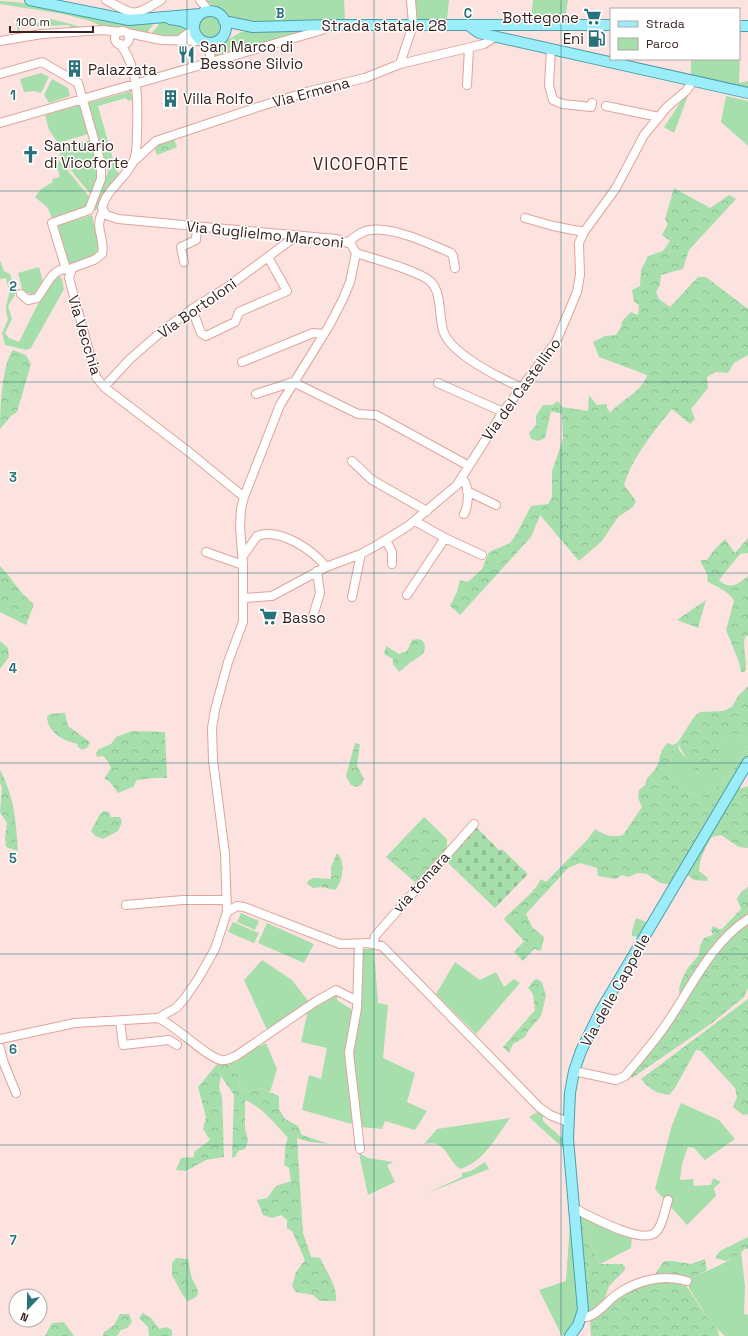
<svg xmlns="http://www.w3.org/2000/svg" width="748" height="1336" font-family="'Space Grotesk',sans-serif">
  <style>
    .green { fill: #a6deac }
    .forest { fill: url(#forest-crowns) }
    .cemetery { fill: url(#cemetery-stones) }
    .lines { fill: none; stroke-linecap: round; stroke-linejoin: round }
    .minor-casing { stroke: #e1a39b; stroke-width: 10 }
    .major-casing { stroke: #4e9faa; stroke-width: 12 }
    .minor { stroke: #fff; stroke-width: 8 }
    .major { stroke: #9beef9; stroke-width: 10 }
    .grid { fill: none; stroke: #29717b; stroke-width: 1; stroke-opacity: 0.55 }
    .labels { text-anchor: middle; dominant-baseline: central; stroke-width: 3; stroke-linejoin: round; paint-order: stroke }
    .poi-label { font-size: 15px; fill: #3a221f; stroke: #fff; text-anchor: start }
    .street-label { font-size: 15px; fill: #3a221f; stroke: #fff }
    .quarter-label { font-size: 17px; letter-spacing: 1px; fill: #51201c; stroke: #fff }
    .grid-label { font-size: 13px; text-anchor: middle; font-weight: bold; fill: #29717b; stroke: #fff; stroke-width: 3; stroke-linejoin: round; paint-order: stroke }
  </style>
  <defs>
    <pattern id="forest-crowns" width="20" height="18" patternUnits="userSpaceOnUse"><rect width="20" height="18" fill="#a6deac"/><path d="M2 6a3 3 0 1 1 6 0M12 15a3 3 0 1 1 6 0" fill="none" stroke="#90be94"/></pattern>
    <pattern id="cemetery-stones" width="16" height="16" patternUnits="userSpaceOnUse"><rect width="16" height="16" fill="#a6deac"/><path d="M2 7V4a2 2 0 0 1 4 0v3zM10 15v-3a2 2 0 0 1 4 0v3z" fill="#90be94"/></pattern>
  </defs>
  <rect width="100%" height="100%" fill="#fde3df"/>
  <path class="green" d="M205,0H344L345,20C324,20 244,25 230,17C225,15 223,9 218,7C213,4 208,5 205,0Z
    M415,0H449L447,19H417Z
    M533,0H568L565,18H531Z
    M0,1C52,2 104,30 155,22L147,33L126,28L102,26L87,20L63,14L0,4Z
    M200 27a10 10 0 1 1 20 0a10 10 0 1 1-20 0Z
    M23,19L21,23H46L51,19L86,28H70L69,25L19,27L20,32H18L16,23Z
    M173,21L187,29V31L178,37L151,34L158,26L159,22Z
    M307,28L306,31L215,58V47L241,32Z
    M739,30H741L739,83L748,81V88L691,75V59H739Z
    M41,73L49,77L41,93L34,91L24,92L20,79Z
    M52,79L68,88L70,96L49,103L44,95Z
    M131,91L132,100L128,101L126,98L98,106L116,170L120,174L102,197L97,209L95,211L94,208L108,172L88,103Z
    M689,93L674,133L664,127L684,97Z
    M726,96L748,101V146L721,122Z
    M80,105L88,134L58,143L49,130L45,115Z
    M90,140L100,173L92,196L60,157V149Z
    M59,160L91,199L87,208L52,219L48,208L35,197L41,189L53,182L52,179L60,177L57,167Z
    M92,215L99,247L98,251L90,258L68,266L56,226Z
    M0,260L4,271L10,274L16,293L8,306L12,319L5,333L9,338L19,342C26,329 47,281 59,276L62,279L64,289L31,348L26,350L5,345L2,333L8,319C4,306 7,305 9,294C9,288 7,283 6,278L0,279Z
    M39,267L43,282L36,295L23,292L18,273Z
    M732,733L739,734L748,742V746L726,781L701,797C689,793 666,786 669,770C671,761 674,755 673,745L678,742L679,750L695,768L697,773L703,776L710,775L714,761L717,756C717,744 721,738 732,733Z
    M241,913L259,921L255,930L237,922Z
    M636,918L649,923L640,937L632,936V931Z
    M233,922L259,933L254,943L228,932Z
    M267,923L314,944L304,963L258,943Z
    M362,949H374L378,1003L388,1005L383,1058L415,1073L407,1102L427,1111L415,1130L385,1121L382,1129L361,1127L351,1060Z
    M262,960L292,980L309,1002L267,1030L244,980Z
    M455,962L480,980L496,972L504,987L514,979L520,983L476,1034L436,994Z
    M337,995V1000L354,1011L348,1044L355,1115L352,1124L302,1110L309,1075L321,1079L327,1048L301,1042L308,1010Z
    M266,1043L277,1069L270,1092L259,1088L251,1091L239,1087L240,1077L228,1064L257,1044L261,1046Z
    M681,1103L719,1120L735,1139L705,1160L694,1148L688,1147L682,1164L680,1180L693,1179L694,1186L711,1185L713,1178L721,1182L714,1188L716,1196L687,1225L655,1189L672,1125Z
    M539,1111L543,1114V1121L563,1139V1148L529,1117Z
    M510,1118C496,1137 484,1162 460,1169C446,1158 446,1139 424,1144L437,1129Z
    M359,1153L368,1158L393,1162L387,1165L395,1182L368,1195Z
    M485,1162L489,1169L427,1193L462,1177V1173L471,1171Z
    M581,1215L632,1237L631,1248L600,1264L578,1216Z
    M570,1222L579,1312L567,1334L562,1336L539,1290L566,1281Z
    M741,1252L745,1286L744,1314L748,1315V1336H725L710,1322L689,1288L690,1280C706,1270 727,1264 741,1252Z"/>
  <path class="forest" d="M174,139L177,147L157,155L154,147Z
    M674,188L710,208L729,195L736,199L689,250L683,269L661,275L660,285L656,292L659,299L670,307L698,277H706L748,309V355L734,363L728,373L715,372L707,377L708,388L691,409L695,419L690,424L672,409C654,431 632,458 624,485L636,501L633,507L618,517L602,541L579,561L540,515L531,537L460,615L450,606L457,592L460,580L468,582L482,569L489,552L510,543L517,533L531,506L548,504L552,497V471L563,439L562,414L551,411L545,438L538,441L531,439L529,433L536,425V416L543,405H552L558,401L562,407L588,411L589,395L597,405L607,404V408L610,413C622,399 641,393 647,375L599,357L593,342L605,336L616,335L621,327L622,321L631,312L638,315L639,305L634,302L632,290L640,286L641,270L648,256L663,251L670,241L662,235L668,224L665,219Z
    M13,350L26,355L31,364L17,412L11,416L0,429C0,411 2,363 13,350Z
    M748,538V553L740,554L719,580C729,590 738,585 748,576V635L745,637C742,649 748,660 745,672H741L739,662L726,630L734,601C729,591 717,587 708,582L707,574L700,560H707L714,550L725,539L735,553Z
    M0,566C12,578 20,594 34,604L26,625L0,612Z
    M706,600L698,628L677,620Z
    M418,639L423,641C429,653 420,656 411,662C407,665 403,669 399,672L393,664V659L384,654L386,646L399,654L407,651L412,640Z
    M0,641L8,648L9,657L0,669Z
    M748,686V742L739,734C725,732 717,742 718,756L714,760L718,765L719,772L715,776C710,775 707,777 703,776C697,776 679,748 678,742L694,717L700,712L723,711L732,707L738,696Z
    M59,713H65L68,726L90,742L87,748L82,750L77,746L78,744C64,741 48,733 47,717L50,714Z
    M132,731L165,732L167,778C154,777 149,779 137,780L133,787L118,793L109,781L104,779L111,768L108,761L103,756L97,757L96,753L99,749L111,744L116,737Z
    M355,743L360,744L357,765L364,779L361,785L357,787L351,785L346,776Z
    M668,743L673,745C674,755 671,761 669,770C666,786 689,793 701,797L726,781L748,746V757L672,885L660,883L647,874L638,873L628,877L622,875L616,879L598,876L597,868L580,863L568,868L526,914L532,927L544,937L541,951L534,949L523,961L514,952L524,941L504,919C514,907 535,893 541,879L546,882L588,839L595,829C604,835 612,838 623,835L642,807L638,798L639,790L645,785C647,775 653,774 657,766C661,757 659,750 668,743Z
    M0,770C14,795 16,822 18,851L6,847L5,838L7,823L0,812L2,787L0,783Z
    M748,786V848L739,847L721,835L712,837C705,848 700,857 699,871L708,878L707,881L694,880L686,874L736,790Z
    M104,811L109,812L111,817H120L122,822L118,831L103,839L95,836L91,831L100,814Z
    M424,817L447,839V848L416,883L386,857Z
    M337,853C346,862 343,881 335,890L321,887L313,888L307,884L308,881L313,878L331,879V867Z
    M748,887V917L680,997L679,989L682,979L687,969L699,955L700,946L704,938L713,935L711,930L713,926L719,929H722L741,909L737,899L741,892Z
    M748,923V988L744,997L712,1023L632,1078L630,1076L714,955L735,933Z
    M537,979L542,982L546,996L541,1016L528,1031L525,1037L513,1044L509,1053L503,1047L535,1010L533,994L528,988L534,980Z
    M748,999V1114L743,1115L733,1107L737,1097L735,1088L701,1051L696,1050L675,1088L669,1095C656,1093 649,1089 641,1079Z
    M218,1063L228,1064L240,1077L239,1087L251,1091L259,1088L279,1096V1109L285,1119L298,1126L302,1135L329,1144L310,1142L297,1138L303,1233L311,1257L320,1258C326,1271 338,1287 336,1301H320L313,1295L296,1292L292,1286L296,1272L305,1260L292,1231L287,1228V1220L281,1215L272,1218L263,1215L257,1200L267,1198L276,1186L291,1181L289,1168L284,1165C286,1154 283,1149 288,1138C276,1125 262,1107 245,1100V1128L248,1141L245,1149L238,1151L236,1156L232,1158L234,1095L221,1076L219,1087L222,1097L224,1157L206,1160L186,1171L176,1170L181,1158L194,1157V1152L210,1140L203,1129L206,1117L198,1087Z
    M578,1216L600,1264H622L625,1267V1270L609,1286L603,1304L590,1316L587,1309Z
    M748,1237V1249H745L735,1257L726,1261L715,1258L720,1251Z
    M176,1258L188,1259C189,1264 190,1270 191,1275C193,1286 207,1294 188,1301L182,1294L172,1275V1263Z
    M705,1259L707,1270L690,1280L674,1274L653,1277L664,1261H673L691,1264Z
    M665,1279L685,1284L710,1322L718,1330L719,1336H591L590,1318L630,1288Z
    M143,1313L151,1318L159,1329L166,1327L172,1330V1336H149L148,1327L139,1318Z
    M120,1314H129L132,1322L127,1328L121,1330L117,1336H103L104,1332L114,1325Z
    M64,1322L74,1336H45L52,1323Z"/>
  <path class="cemetery" d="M476,827L500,851L502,849L528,874L495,908L444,859Z"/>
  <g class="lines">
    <defs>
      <path id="minor" d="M106,0C135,15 132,18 161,0
        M200,0L209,11
        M115 38a7 7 0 1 1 14 0a7 7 0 1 1-14 0Z
        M127,33L162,40L204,41
        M0,41L42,34L103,30L120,32
        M178,41L194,29
        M204,42L210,54V63
        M551,49L549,85L553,100L563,104L591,107L592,103
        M210,54L214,44L218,40
        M400,64L413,25L411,0
        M0,74L42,62L78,83L101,164V179L89,210L52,223L66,269
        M467,85L469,48
        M606,106L659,117
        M0,123L322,30L329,25
        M134,161L156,141L258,107L310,91L365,78L400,64L484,44L495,37
        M103,212C93,227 106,239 102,254L94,260L72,268L69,278L96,377L104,387L189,452L244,497
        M525,218L553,226L584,232
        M348,242C355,237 361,231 370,230C392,226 431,244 451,253L453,256L455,268
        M356,253C374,259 417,270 430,281C443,293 438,318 444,333C453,355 500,378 520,387
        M184,262L181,247L196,240L197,227
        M21,294L28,300L37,298C46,288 52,265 70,270
        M192,309L201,333L206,336L235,322L239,312L287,291L268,257
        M242,362L313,333L324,334
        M438,383L503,412
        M104,387L130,359L161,332L192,309L226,288L296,236
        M256,394L293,382L358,414L376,415L469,466
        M352,461L372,480L427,511
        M462,478C470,487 469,504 464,514
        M467,491L496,505
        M415,521L445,538L482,555
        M386,540L392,552V564
        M206,552L243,565
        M243,556L257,536C279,527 313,550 326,567
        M407,595L445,538
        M352,597L361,554
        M244,598L272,596L326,567L361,554L379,544L408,526L457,485L503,412L556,342L577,292L580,275L579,243L584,232L616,188L644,135L667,107L686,91L693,81
        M313,616L320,593L317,571
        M126,905L183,900H226
        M227,912L237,906L244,907L340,944L368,943L382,946L539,1107L550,1115L568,1122
        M374,943L375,936L474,824
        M359,944L357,1008L349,1053L360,1149
        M158,1018C178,1027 206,1057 221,1060C226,1061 231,1058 236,1056L315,1002L336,990L357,1001
        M120,1021L123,1045L169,1040L177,1045
        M0,1039L75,1023L158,1018L176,1008L185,998L198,979L215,949L227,912L225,854L213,760L212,728L215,710L228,662L243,622V565L240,527L241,509L244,497L280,405L329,326L343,299L350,282L356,253L351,244L336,239L118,219L106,215L102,208C106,189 127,178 134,160C137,152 137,141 137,133C138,104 139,68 120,44
        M0,1048L3,1061L16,1093
        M574,1071L616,1080L625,1076C640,1058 655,1041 667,1023C691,988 711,943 748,919
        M573,1208C589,1215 642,1246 656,1232C663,1225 665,1209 668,1200
        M581,1317C594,1320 606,1302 616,1295C637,1280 663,1274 687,1281"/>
      <path id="major" d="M30,0L129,20L200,14
        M194 27a16 16 0 1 1 32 0a16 16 0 1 1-32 0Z
        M170,19L182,21L194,27
        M224,21L253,27L330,25H611
        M468,25L479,33L748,93
        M739,26H748
        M570,1336L578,1325L583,1310L568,1139L570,1093L574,1071L581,1051L601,1010L748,762"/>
    </defs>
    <use href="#minor" class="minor-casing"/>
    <use href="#major" class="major-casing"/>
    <use href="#minor" class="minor"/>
    <use href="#major" class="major"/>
  </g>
  <path class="grid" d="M187,0V1336M374,0V1336M561,0V1336M0,191H748M0,382H748M0,573H748M0,763H748M0,954H748M0,1145H748"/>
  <defs>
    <symbol id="supermarket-bare" viewBox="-9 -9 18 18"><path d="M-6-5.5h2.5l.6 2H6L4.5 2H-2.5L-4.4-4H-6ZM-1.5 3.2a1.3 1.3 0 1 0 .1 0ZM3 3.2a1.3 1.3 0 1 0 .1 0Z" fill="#29717b" stroke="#fff" stroke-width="2.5" paint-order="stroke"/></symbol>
    <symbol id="fuel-bare" viewBox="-9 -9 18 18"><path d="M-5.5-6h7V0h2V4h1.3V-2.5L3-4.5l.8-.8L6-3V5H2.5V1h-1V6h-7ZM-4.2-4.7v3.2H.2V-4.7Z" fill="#29717b" stroke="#fff" stroke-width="2.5" paint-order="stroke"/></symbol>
    <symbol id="restaurant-bare" viewBox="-9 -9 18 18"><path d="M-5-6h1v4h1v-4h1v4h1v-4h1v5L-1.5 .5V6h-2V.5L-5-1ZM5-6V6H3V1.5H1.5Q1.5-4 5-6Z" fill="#29717b" stroke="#fff" stroke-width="2.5" paint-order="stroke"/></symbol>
    <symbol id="building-bare" viewBox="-9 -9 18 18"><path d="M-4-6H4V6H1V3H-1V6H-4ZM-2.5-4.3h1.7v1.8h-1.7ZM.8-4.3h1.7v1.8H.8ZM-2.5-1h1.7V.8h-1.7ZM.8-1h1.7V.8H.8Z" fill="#29717b" stroke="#fff" stroke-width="2.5" paint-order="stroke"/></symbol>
    <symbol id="church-bare" viewBox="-9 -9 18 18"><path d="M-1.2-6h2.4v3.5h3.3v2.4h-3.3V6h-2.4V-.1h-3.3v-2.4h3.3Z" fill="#29717b" stroke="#fff" stroke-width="2.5" paint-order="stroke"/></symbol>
  </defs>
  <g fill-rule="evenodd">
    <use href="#supermarket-bare" x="580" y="4" width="25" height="25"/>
    <use href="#fuel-bare" x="584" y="26" width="25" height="25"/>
    <use href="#restaurant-bare" x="174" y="42" width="25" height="25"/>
    <use href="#building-bare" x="62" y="56" width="25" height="25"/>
    <use href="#building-bare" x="158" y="86" width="25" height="25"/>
    <use href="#church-bare" x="18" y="142" width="25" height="25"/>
    <use href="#supermarket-bare" x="256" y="604" width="25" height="25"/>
  </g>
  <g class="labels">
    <g class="poi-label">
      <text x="579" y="17" text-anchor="end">Bottegone</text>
      <text x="584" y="38" text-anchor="end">Eni</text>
      <text x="200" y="46">San Marco di<tspan x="200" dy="17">Bessone Silvio</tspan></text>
      <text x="88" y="69">Palazzata</text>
      <text x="183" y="98">Villa Rolfo</text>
      <text x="44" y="145">Santuario<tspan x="44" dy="17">di Vicoforte</tspan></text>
      <text x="282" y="617">Basso</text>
    </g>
    <g class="street-label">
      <text x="384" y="25">Strada statale 28</text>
      <text transform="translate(311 92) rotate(-15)">Via Ermena</text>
      <text transform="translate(265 234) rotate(6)">Via Guglielmo Marconi</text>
      <text transform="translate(197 308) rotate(-35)">Via Bortoloni</text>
      <text transform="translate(85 335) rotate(73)">Via Vecchia</text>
      <text transform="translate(521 389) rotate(-54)">Via del Castellino</text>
      <text transform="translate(421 882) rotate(-48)">via tomara</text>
      <text transform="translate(615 990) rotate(-61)">Via delle Cappelle</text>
    </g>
    <g class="quarter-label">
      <text x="361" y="164">VICOFORTE</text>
    </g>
  </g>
  <g class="grid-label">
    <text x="280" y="18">B</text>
    <text x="468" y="18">C</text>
    <text x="13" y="100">1</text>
    <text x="13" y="291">2</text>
    <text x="13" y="482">3</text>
    <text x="13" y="673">4</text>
    <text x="13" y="863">5</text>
    <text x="13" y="1054">6</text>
    <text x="13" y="1245">7</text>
  </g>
  <rect x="610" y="8" width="130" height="52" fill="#ffffff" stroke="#b0a7a5"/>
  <rect x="618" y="21" width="20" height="6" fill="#9beef9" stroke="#b0a7a5"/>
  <text x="646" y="28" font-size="12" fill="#3a221f">Strada</text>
  <rect x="618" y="38" width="20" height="12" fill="#a6deac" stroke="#b0a7a5"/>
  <text x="646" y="48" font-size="12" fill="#3a221f">Parco</text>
  <g transform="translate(28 1308) rotate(202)"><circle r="19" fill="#ffffff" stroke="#b0a7a5"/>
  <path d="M0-3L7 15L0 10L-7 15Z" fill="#29717b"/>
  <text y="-6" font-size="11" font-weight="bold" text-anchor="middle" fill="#3a221f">N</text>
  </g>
  <path d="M10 26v6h83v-6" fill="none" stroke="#3a221f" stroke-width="2"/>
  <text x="16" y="26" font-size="12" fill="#3a221f" stroke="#ffffff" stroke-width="3" paint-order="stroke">100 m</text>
</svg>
